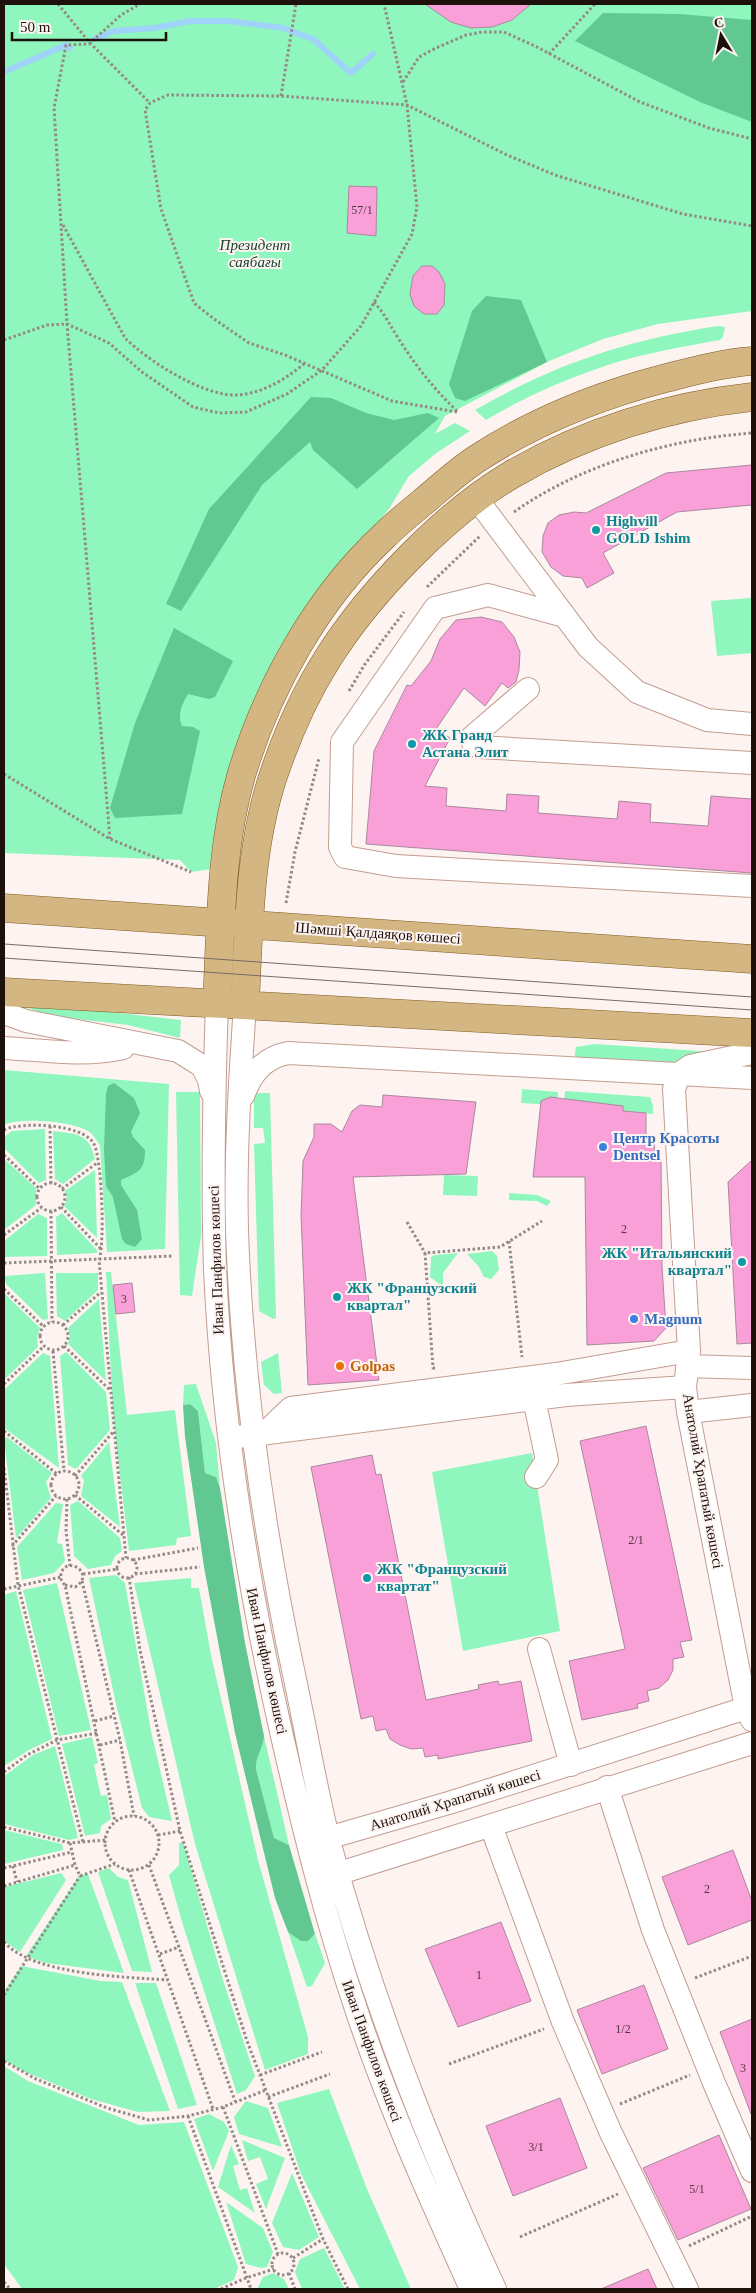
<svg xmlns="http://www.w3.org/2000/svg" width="756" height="2293" font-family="Georgia,serif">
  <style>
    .green { fill: #8ff6bd }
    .forest { fill: #60c890 }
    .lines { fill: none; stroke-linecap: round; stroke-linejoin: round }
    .stream { stroke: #9fd3f9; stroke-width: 6 }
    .building { fill: #f9a0d9; stroke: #aa889d }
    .minor-casing { stroke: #c39d90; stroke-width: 24 }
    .major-casing { stroke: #805c23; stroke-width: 29 }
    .path { stroke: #948985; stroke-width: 3; stroke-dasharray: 2.5 2.5; stroke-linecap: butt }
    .minor { stroke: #fff; stroke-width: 22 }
    .major { stroke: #d3b682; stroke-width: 28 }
    .tram { stroke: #766b67; stroke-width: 1 }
    .culture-dot { fill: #0f9aa8; stroke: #fdf4f1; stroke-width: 2 }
    .shop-dot { fill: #3f7fe0; stroke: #fdf4f1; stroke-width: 2 }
    .food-dot { fill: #e8710a; stroke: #fdf4f1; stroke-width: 2 }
    .labels { text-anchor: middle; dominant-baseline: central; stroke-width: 4; stroke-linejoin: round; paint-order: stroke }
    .number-label { font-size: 12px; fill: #55353f }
    .park-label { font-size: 15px; font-style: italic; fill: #16422c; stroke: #fdf4f1 }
    .culture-label { font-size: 15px; font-weight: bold; fill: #0d838f; stroke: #fdf4f1; text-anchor: start }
    .street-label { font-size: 15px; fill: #1e110c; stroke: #fdf4f1 }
    .shop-label { font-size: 15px; font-weight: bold; fill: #366cbe; stroke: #fdf4f1; text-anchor: start }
    .food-label { font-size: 15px; font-weight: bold; fill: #c56008; stroke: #fdf4f1; text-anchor: start }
  </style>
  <rect width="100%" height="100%" fill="#fdf4f1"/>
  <path class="green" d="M4,4H752V311L658,324L603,339L547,362L445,416L435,434L455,423L470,431L435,454L409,476L389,509L307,610L212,869L191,872L180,860L4,853Z
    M718,326L725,327L723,337L720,340C682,347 644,353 608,365C566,379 524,397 486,420L475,410C555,364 627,340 718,326Z
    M751,598L752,653L717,656L711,601Z
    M5,1000L181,1020L180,1038L128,1025L51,1016Z
    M595,1044L730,1053L724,1056L651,1065L574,1061L576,1047Z
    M4,1070L169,1084L165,1249L107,1252L100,1145C97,1142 94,1136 91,1133C76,1121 20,1117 4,1125Z
    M522,1089L558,1092L557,1105L521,1103Z
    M565,1091L650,1097L653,1106V1114L564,1105Z
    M176,1092H200L201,1236L192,1296L180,1295Z
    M254,1093H270L276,1318L273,1319L259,1311L254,1144L265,1143L263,1128H254Z
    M45,1129L46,1180L39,1183L4,1148V1137L12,1131Z
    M53,1131C77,1134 89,1133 95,1159L63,1184L55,1179Z
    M4,1159L36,1188V1205L4,1230Z
    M95,1170L97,1238L64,1206L67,1198L65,1191Z
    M444,1175L478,1176L477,1196L443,1195Z
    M509,1193L537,1195L551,1201L547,1206L537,1201L509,1200Z
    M62,1213L97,1250V1253L57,1255L56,1217Z
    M38,1214L47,1218V1256L4,1257V1241Z
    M492,1251L497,1256L499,1270L491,1279L484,1277L479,1267L467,1254Z
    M458,1253L443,1273V1284L442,1286L430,1277L431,1257L435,1255Z
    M106,1272H111L127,1415L175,1410L191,1536L177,1538L176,1545L129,1551L113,1415Z
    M45,1273L48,1319L43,1320L6,1284L4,1276Z
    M56,1273H98V1290L65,1321L57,1316Z
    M4,1293L40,1328L37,1337L38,1347L4,1380Z
    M99,1299L106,1381L68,1344L70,1336L68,1328Z
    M66,1352L106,1392L110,1430L76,1469L68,1465L60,1356Z
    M43,1353L50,1356L59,1468L4,1428V1390Z
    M278,1353L282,1393L274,1394L264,1385L261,1362Z
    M196,1384L216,1443L220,1488L216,1477L205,1473L198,1411L190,1404L183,1405L184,1385Z
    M7,1437L52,1473L46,1482L51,1498L16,1538L4,1440Z
    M109,1442L120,1527L81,1496L84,1480L81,1476Z
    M532,1453L560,1631L463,1651L432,1472Z
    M78,1501L120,1538L122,1551L115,1556L111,1565L88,1569L74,1556L70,1505Z
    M56,1503L63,1504L57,1543L62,1544L65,1561L54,1573L22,1580L17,1547Z
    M116,1575L125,1583L151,1731L172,1821L149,1817L142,1808L116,1704L89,1578Z
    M191,1578V1588H199L211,1655L258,1860L308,2037V2054L265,2070L195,1844L134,1583Z
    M57,1583L91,1730L59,1736L23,1590Z
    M16,1591L52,1739L29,1750L4,1766V1595Z
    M264,1736L289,1845L274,1838L256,1769C255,1757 262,1749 264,1736Z
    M92,1737L98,1763L94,1765L101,1796L107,1795L111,1819L101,1826L100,1833L85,1836L62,1744Z
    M55,1746L78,1838L69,1840L4,1824V1776L33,1755Z
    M4,1830L62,1844L63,1850L4,1864Z
    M183,1842L222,1977L255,2076L246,2090L237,2094L182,1922L169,1875L179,1865V1843Z
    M109,1868L118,1877L128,1880L152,1972L132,1971L98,1872Z
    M61,1873L66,1880L20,1952L4,1941V1887Z
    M88,1874L124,1973L46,1963L26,1956L80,1875Z
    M288,1932L308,1941L315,1934L325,1963L312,1986L307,1987Z
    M21,1966L101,1981L122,1982L170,2111L138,2112L91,2099L23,2071L4,2060V1992Z
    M135,1983H156L197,2105L178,2109Z
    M4,2066L28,2081L139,2125L184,2122L238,2267L234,2280L214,2289H22L4,2264Z
    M329,2089L367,2189L411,2289H360L301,2174L277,2103Z
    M246,2101L268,2108L282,2147L239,2134L234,2117Z
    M209,2114L224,2122L229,2131L213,2171L194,2119Z
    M242,2140L285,2158L266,2209L256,2184L268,2179L260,2157L248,2161Z
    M231,2145L239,2164L233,2166L240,2190L247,2188L255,2213L218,2187Z
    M292,2173L319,2237L299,2250L283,2247L272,2223Z
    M226,2202L263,2228L273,2252L267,2267L261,2268L246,2264Z
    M324,2248L345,2289H302L295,2272L300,2259Z
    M273,2273L284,2279L289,2289H257L263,2277Z"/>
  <path class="forest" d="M603,13L679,14L752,20V122L700,102L575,41Z
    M486,296L521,300L547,362L465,401L455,398L449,384L472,311Z
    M311,397L331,398L366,413L394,420L428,413L439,418L357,489L313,450L310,442L262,485L181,611L166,604L209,509Z
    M174,628L233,661L215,697L209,699L188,694C182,704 177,715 182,726L193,727L200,731L182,814L115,818L110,808L135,723Z
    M114,1083L134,1098L140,1113L131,1132L133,1137L145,1150C145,1170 139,1172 121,1180V1185L137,1210L142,1239L135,1247L126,1244L122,1239L113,1197L106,1186L104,1149L106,1094L108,1086Z
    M190,1404L198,1411L205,1473L216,1477L220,1488L245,1643L264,1736C263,1749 255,1757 256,1769L274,1838L289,1845L315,1934L308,1941H301L288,1932L275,1898L235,1733L204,1567L185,1437L183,1405Z"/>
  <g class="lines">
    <path class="stream" d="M94,39L115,31L154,28L191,21H228L283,28L313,39L351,73L373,54
      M4,72L66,45L70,48"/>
  </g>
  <path class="building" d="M425,4H531L512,20L492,27L471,28L451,22Z
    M349,186L377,187L376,236L347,233Z
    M422,266H432L439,272L445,284L444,305L437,314H424L414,306L410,294L413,276Z
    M752,465V505L677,512L603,553L614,573L587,588L582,578L563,576L551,567L542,552L543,536L548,523L559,515L574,512L586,513L666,473Z
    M481,617L502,622L514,637L520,652L519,670L516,682L508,688L502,683L485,706L464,688L436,729L450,738L425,786L447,788L446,806L506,811L507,794L539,796L538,813L617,819L619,801L651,804L650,822L708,826L711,796L752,799V873L366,844L374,751L407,685L411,686L431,661L440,639L456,620Z
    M383,1095L476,1102L466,1174L353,1177L379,1380L308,1385L301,1215L303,1161L314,1137V1124H331L342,1132L352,1111L360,1105L382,1107Z
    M550,1097L623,1106V1111L646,1113V1139L654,1140L655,1161H661L662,1266L666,1328L654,1341L587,1345L585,1177H533L541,1101Z
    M752,1160V1343L737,1344L728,1182Z
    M132,1283L135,1312L116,1314L113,1285Z
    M646,1426L692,1640L680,1642L684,1657L673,1659V1670L668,1680L659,1688L647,1691L649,1701L637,1704L638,1708L582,1720L569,1661L625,1649L580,1441Z
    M372,1455L376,1475L381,1474L426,1700L479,1689L478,1685L498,1681L499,1685L521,1681L532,1741L438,1759V1755L425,1757L423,1748L411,1749L400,1745L390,1739L386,1729L376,1731L373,1716L361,1719L311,1467Z
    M733,1850L752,1901V1920L688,1945L662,1877Z
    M501,1922L531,2001L458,2027L425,1949Z
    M644,1985L668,2049L602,2074L577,2010Z
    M752,2019V2114H751L720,2032Z
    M560,2098L587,2168L513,2196L486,2126Z
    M719,2135L751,2209L678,2240L643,2168Z
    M648,2269L657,2289H601Z"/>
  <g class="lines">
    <defs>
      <path id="minor" d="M476,498L588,647L637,692L707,720L752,724
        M564,616L488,595L435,608L342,742L340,847L345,857L396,866L752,886
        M528,689L472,737L473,743L479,747L752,763
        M217,1002C214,1091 212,1180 215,1269C222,1426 247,1582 282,1736C303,1827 325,1917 355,2006C387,2103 429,2196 471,2289
        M245,1004C240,1079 235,1155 237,1230C242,1383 264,1535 296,1684C307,1736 316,1789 329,1841C370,1995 428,2145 495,2289
        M4,1013L26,1021L178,1051L202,1066L209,1080L211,1091
        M4,1048C42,1050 85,1057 123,1048
        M752,1053L690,1066L680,1073L674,1089L689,1351L685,1387L688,1412L746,1708L752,1720
        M243,1096C251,1074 263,1058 288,1053L752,1078
        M688,1366L752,1368
        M534,1399L547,1460L536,1477
        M688,1412L752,1405
        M266,1432L291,1408L556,1374L689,1351
        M237,1437L566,1395L685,1387
        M539,1649L571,1765
        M607,1787L653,1930L714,2083L752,2171
        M491,1826L563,2022L611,2133L687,2289
        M314,1842L452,1802L746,1708
        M324,1878L752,1743"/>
      <path id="major" d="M4,908L752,959
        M4,992L752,1033
        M217,1002C221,927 220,849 241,776C267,688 317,598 385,535C397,523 411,512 424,501C441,487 459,470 478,458C535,421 600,395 666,378C694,371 723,363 752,361
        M245,1004C249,924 249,841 277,765C290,728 307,691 328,658C369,593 445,514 511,475C584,432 668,406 752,397"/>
    </defs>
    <use href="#minor" class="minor-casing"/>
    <use href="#major" class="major-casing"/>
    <path class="path" d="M58,4L90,43L150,103
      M549,54L595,4
      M403,82L419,57L436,48L466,35L482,32H504L537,47L640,102L709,128L752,139
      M281,96L296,4
      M63,225L125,338C148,361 203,396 236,395C262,394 286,379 305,363
      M374,302C384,313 390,325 398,338C415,365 434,389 457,411
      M4,340L47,325L67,324L109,343L142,372L193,407L219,413L246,412L287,394L322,370L361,326L412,234L417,207L407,105L384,4
      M457,412L392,401L285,355L249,343L214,319L194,303L161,209L145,110L150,103L168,95L281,96L407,105L507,155L555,175L683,214L752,226
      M514,512C582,464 670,439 752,433
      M427,587L480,536
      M349,691L365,664L404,612
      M4,774L110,839L191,872
      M110,839L67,324L54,108L66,45L89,44L121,15L140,4
      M286,903L295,852L319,758
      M50,1126L51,1184
      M4,1130C22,1121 84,1124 94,1144C102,1160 105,1243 99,1260L126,1558
      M4,1155L40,1189
      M37 1197a14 14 0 1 1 28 0a14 14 0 1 1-28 0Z
      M62,1189L97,1163
      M61,1207L102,1250
      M51,1211L52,1322
      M407,1222L425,1253
      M4,1235L41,1208
      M509,1241L522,1357
      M4,1263L172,1256
      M4,1289L44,1327
      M40 1336a14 14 0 1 1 28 0a14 14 0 1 1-28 0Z
      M63,1325L101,1292
      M64,1346L110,1390
      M53,1351L64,1471
      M435,1368H433L425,1253L500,1247L542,1221
      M4,1384L44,1346
      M4,1431L57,1474
      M4,1468L18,1585L83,1842
      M51 1485a14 14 0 1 1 28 0a14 14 0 1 1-28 0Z
      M75,1476L114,1431
      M75,1495L123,1535
      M67,1499L66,1531L70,1566
      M12,1546L56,1496
      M117 1568a10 10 0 1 1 20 0a10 10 0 1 1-20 0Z
      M133,1560L198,1548
      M83,1574L118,1569
      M135,1574L200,1567
      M129,1577L140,1650L180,1831L247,2041L323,2239L348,2289
      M82,1581L120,1740L134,1816
      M65,1585L75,1587C97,1574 66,1554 61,1574C60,1579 62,1582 65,1585L115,1822
      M4,1589L61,1577
      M95,1721L114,1716
      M100,1745L120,1740
      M4,1772L27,1755L57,1740L98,1733
      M105 1843a27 27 0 1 1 54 0a27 27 0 1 1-54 0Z
      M4,1827L70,1843
      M158,1835L180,1831
      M105,1840L70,1843L75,1865L80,1876L115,1864
      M149,1865L235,2101
      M13,1866L17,1882
      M4,1868L72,1852
      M129,1870L213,2109
      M4,1886L75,1865
      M4,1942C33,1975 125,1977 168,1980
      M160,1954L179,1947
      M695,1978L752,1956
      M4,1995L80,1876
      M4,2061L36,2079L107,2108L149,2120L188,2116L223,2107L266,2090
      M449,2064L544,2029
      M260,2075L322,2052
      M268,2097L330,2074
      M620,2104L690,2075
      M223,2107L278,2254
      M188,2116L251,2289
      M520,2237L618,2194
      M689,2246L752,2216
      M272 2264a11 11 0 1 1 22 0a11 11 0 1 1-22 0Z
      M293,2258L323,2239
      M289,2273L295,2289
      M4,2282L10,2289
      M221,2289L246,2278L274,2269"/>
    <use href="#minor" class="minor"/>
    <use href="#major" class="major"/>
    <path class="tram" d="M4,944L752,997
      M4,958L752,1010"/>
  </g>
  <g class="culture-dot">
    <circle cx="596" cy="530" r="5"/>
    <circle cx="412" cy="744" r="5"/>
    <circle cx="742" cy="1262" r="5"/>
    <circle cx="337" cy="1297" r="5"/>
    <circle cx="367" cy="1578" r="5"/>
  </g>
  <g class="shop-dot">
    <circle cx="603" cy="1147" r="5"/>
    <circle cx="634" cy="1319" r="5"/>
  </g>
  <circle class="food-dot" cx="340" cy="1366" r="5"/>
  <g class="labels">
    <g class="number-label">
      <text x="362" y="210">57/1</text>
      <text x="624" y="1229">2</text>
      <text x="124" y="1299">3</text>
      <text x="636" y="1540">2/1</text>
      <text x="707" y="1889">2</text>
      <text x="479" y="1975">1</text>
      <text x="623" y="2029">1/2</text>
      <text x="743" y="2068">3</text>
      <text x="536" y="2147">3/1</text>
      <text x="697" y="2189">5/1</text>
    </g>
    <g class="park-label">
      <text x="255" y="245">Президент<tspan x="255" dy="17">саябағы</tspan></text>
    </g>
    <g class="culture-label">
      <text x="606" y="521">Highvill<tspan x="606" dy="17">GOLD Ishim</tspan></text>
      <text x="422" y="735">ЖК Гранд<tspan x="422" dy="17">Астана Элит</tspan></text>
      <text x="732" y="1253" text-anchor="end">ЖК "Итальянский<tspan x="732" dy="17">квартал"</tspan></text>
      <text x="347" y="1288">ЖК "Французский<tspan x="347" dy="17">квартал"</tspan></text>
      <text x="377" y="1569">ЖК "Французский<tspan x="377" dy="17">квартат"</tspan></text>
    </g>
    <g class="street-label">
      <text transform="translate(378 933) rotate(4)">Шәмші Қалдаяқов көшесі</text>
      <text transform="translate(216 1260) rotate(-92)">Иван Панфилов көшесі</text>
      <text transform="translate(703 1481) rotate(80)">Анатолий Храпатый көшесі</text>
      <text transform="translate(267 1661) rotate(78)">Иван Панфилов көшесі</text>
      <text transform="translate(455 1800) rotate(-17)">Анатолий Храпатый көшесі</text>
      <text transform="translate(372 2051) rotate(70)">Иван Панфилов көшесі</text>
    </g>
    <g class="shop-label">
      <text x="613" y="1138">Центр Красоты<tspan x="613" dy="17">Dentsel</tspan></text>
      <text x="644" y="1319">Magnum</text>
    </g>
    <g class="food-label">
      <text x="350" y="1366">Golpas</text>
    </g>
  </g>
  <rect width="756" height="2293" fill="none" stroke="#1e110c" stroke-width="10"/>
  <g transform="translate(721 35) rotate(350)" stroke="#fdf4f1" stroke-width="4" paint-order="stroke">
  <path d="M0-4L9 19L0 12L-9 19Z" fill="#1e110c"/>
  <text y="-8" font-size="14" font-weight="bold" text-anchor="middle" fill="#1e110c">С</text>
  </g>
  <path d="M12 32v8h154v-8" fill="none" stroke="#1e110c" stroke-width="2.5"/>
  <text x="20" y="32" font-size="15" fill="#1e110c" stroke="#fdf4f1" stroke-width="4" paint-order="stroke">50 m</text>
</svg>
